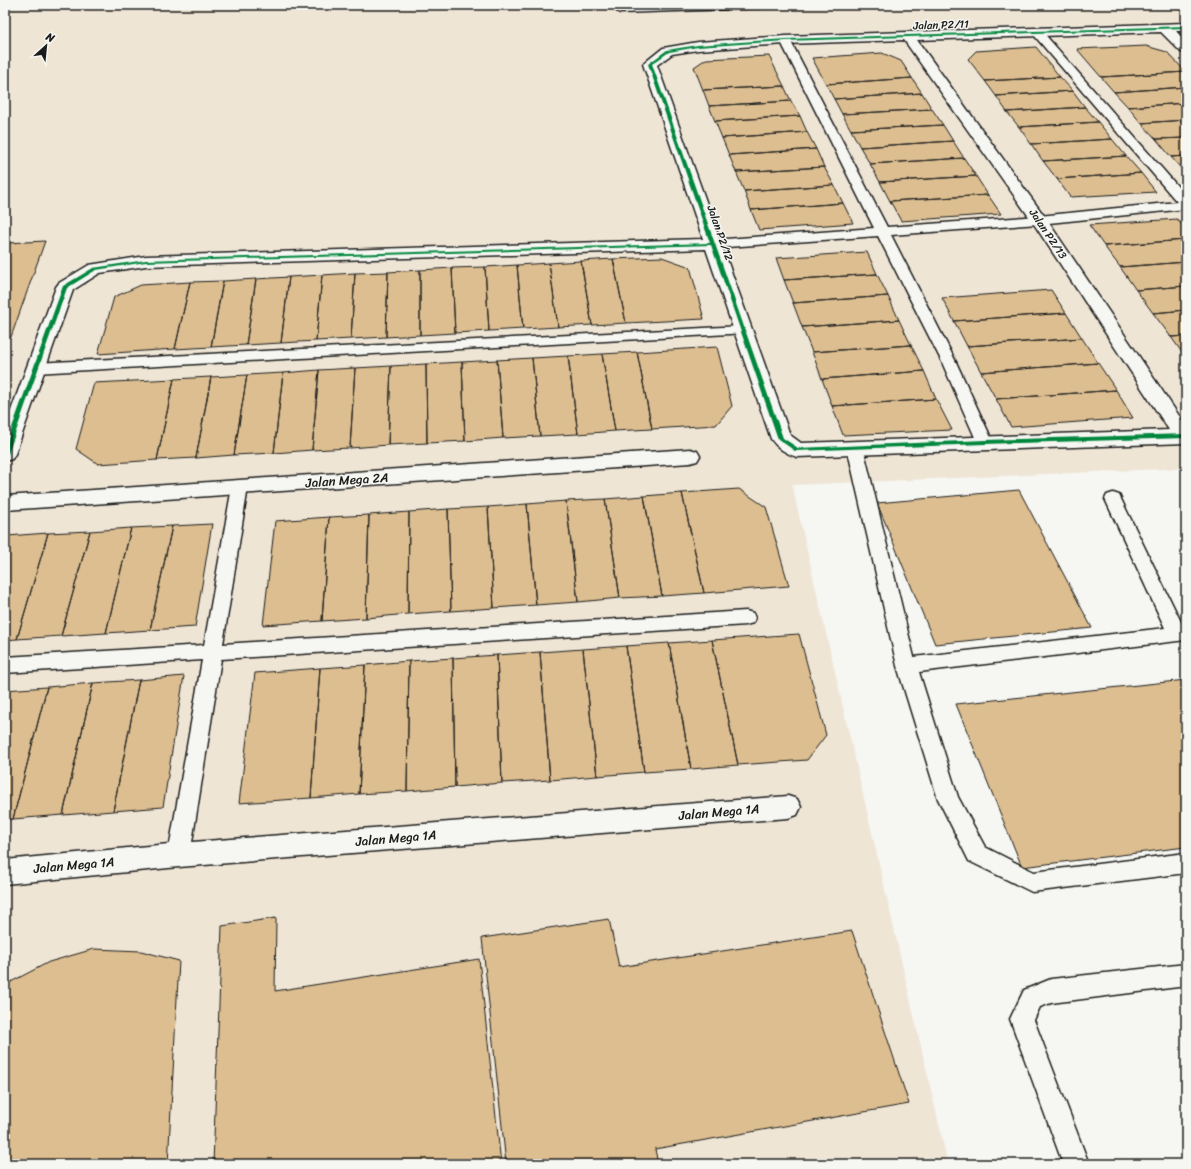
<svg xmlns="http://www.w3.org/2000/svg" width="1191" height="1169" font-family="Sriracha,sans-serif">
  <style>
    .built { fill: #eee5d5 }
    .building { fill: #dcbe90; stroke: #1c1c1c }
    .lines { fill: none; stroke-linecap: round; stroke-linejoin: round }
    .service-casing { stroke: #1c1c1c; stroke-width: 3 }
    .minor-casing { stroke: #1c1c1c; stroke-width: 3 }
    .service { fill: #f6f6f2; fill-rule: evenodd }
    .minor { fill: #f6f6f2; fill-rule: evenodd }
    .cycleway-casing { stroke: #f6f6f2; stroke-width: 2 }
    .cycleway { fill: #00873e; fill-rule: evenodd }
    .labels { text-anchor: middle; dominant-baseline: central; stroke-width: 3; stroke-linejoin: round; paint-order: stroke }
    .far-street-label { font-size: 11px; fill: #1c1c1c; stroke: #f6f6f2 }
    .street-label { font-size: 13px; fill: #1c1c1c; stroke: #f6f6f2 }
  </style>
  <rect width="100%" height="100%" fill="#f6f6f2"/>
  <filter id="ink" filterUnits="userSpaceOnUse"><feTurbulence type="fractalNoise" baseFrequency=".025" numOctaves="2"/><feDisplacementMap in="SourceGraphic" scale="8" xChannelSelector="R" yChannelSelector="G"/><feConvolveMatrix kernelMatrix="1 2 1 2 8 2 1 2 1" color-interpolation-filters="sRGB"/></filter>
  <g filter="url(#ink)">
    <path class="built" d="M5,5H1186V468L792,485L948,1164H5Z"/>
    <path class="building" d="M1146,46L1167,52L1186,72L1101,77L1077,49Z
      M1036,47L1060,77L985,81L968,59L976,51Z
      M882,53L901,61L912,78L826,84L812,58Z
      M769,56L784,86L703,90L694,67L706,59Z
      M1186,72V87L1114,92L1101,77Z
      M1060,77L1073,91L996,96L985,81Z
      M912,78L922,93L834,99L826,84Z
      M784,86L791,101L709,106L703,90Z
      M1186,87V103L1128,107L1114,92Z
      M1073,91L1085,107L1007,112L996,96Z
      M922,93L932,109L842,114L834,99Z
      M791,101L800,116L715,121L709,106Z
      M1186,103V120L1141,123L1128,107Z
      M1085,107L1098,122L1019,127L1007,112Z
      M932,109L943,125L851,130L842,114Z
      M800,116L807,132L722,138L715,121Z
      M1186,120V138L1156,139L1141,123Z
      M1098,122L1112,139L1031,144L1019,127Z
      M943,125L953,141L860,147L851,130Z
      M807,132L816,149L729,155L722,138Z
      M1186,138V156L1171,157L1156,139Z
      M1112,139L1126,156L1043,161L1031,144Z
      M953,141L964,158L870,164L860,147Z
      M816,149L824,167L736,172L729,155Z
      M1126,156L1141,173L1057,179L1043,161Z
      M1186,156V174L1171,157Z
      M964,158L976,176L880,182L870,164Z
      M824,167L834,185L744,191L736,172Z
      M1141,173L1156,192L1070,197L1057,179Z
      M976,176L988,195L890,201L880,182Z
      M834,185L843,203L751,210L744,191Z
      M988,195L1001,214L901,221L890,201Z
      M843,203L853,223L759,230L751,210Z
      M1177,219L1186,230V240L1104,246L1089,225Z
      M5,238H8L7,243L45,241L11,337H5Z
      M1186,240V262L1120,267L1104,246Z
      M867,252L877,274L784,280L776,258Z
      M662,257L690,267L704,319L626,323L613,259Z
      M613,259L626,323L592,325L581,261Z
      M581,261L592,325L558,327L549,263Z
      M1186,262V286L1136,290L1120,267Z
      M549,263L558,327L523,329L517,265Z
      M517,265L523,329L489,331L485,267Z
      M485,267L489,331L455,333L452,268Z
      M452,268L455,333L420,335V270Z
      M420,270V335L386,337L388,272Z
      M388,272L386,337L351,339L355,273Z
      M355,273L351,339L316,341L322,275Z
      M877,274L888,296L793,303L784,280Z
      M322,275L316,341L281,343L289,277Z
      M289,277L281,343L246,345L256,279Z
      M256,279L246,345L211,347L223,281Z
      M223,281L211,347L175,349L190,282Z
      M190,282L175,349L98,354L114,297L141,285Z
      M1186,286V310L1153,313L1136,290Z
      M1051,290L1066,313L954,321L942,298Z
      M888,296L899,320L802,327L793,303Z
      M1186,310V336L1171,337L1153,313Z
      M1066,313L1082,338L967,346L954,321Z
      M899,320L911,345L812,352L802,327Z
      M1186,336V358L1171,337Z
      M1082,338L1098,363L981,372L967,346Z
      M911,345L924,371L822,379L812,352Z
      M717,347L732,406L716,425L652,429L637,352Z
      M637,352L652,429L615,431L602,354Z
      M602,354L615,431L578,434L568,356Z
      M568,356L578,434L540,436L532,358Z
      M532,358L540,436L503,438L497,360Z
      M497,360L503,438L465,441L462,362Z
      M462,362L465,441L427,443L426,364Z
      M1098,363L1116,390L996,399L981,372Z
      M426,364L427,443L388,445L391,366Z
      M391,366L388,445L350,448L355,368Z
      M355,368L350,448L312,450L319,370Z
      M319,370L312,450L274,453L283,373Z
      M924,371L936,399L832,406L822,379Z
      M283,373L274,453L234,455L247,375Z
      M247,375L234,455L196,458L211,377Z
      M211,377L196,458L157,460L174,379Z
      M174,379L157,460L98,464L76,449L94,383Z
      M1116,390L1133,418L1011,427L996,399Z
      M936,399L952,430L843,435L832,406Z
      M739,489L766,507L789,586L704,593L682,493Z
      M1019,490L1092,628L935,644L877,503Z
      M682,493L704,593L662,596L644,496Z
      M644,496L662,596L620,598L605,499Z
      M605,499L620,598L578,602L566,501Z
      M566,501L578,602L536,605L527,504Z
      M527,504L536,605L494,608L488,507Z
      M488,507L494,608L451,611L448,509Z
      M448,509L451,611L408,614L409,512Z
      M409,512L408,614L366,618L369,515Z
      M369,515L366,618L322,621L329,517Z
      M329,517L322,621L263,625L275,521Z
      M212,524L195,627L150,630L172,526Z
      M172,526L150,630L106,633L131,528Z
      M131,528L106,633L61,636L90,531Z
      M90,531L61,636L17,639L48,533Z
      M48,533L17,639L5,640V541L7,536Z
      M799,634L826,735L807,760L738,765L712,640Z
      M712,640L738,765L691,769L669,643Z
      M669,643L691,769L644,772L626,646Z
      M626,646L644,772L597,776L583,649Z
      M583,649L597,776L550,780L540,652Z
      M540,652L550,780L502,783L497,655Z
      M497,655L502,783L455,787L453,658Z
      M453,658L455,787L407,791L409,661Z
      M409,661L407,791L359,794L365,665Z
      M365,665L359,794L311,798L320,668Z
      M320,668L311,798L239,803L255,673Z
      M184,676L163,807L113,811L139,680Z
      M139,680L113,811L63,815L93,683Z
      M1186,680V847L1022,867L956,704Z
      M93,683L63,815L13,819L47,687Z
      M47,687L13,819L5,820V690Z
      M276,918L275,991L479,959L501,1164H213L222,926Z
      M609,919L619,967L852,931L909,1104L655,1149L658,1164H506L482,938Z
      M94,949L141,951L179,961L168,1164H5V985L49,962Z"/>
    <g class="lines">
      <defs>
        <path id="service" d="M675,5H767L762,8L620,13L615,10L620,7Z
          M1173,5H1186V8H1178Z
          M1037,29L1041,30L1186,196V209L1039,224L891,235L955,360L993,442L991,446L985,447L979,446L977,442L941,360L878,236L713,248L708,247L706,244L708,241L713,240L874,228L780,40L785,37L790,40L887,227L1039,216L1177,202L1033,34L1032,32L1033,30Z
          M742,326L747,327L749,330L747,333L35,373L30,371L27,368L30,365L35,363Z
          M855,442L861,443L863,447L914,657L1165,628L1105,499L1107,495L1113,493L1119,495L1183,626H1186V640L919,672L958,797L985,847L1034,872L1186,853V873L1032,892L969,861L938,799L897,666L847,447L849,443Z
          M240,481L246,483L248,487L223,644L746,611L753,613L755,618L753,623L746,625L221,659L190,855L187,862L179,865L171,862L168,855L202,660L5,673V657L204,645L232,487L234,483Z
          M1186,964V986L1051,1003L1040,1007L1034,1020L1089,1164H1063L1010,1019L1024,990L1051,979Z"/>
        <path id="minor" d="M1186,23V31H1176L1186,42V53L1181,52L1161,32L917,40L1045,217L1186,426V443L797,457C787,454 777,448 771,439L706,249L146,266L100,273L73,290L15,454L12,459L5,461V427L56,287L59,283L89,265L146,256L703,239L643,64L663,48L698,42L785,36ZM904,40L1032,221L1169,430L801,443L790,435L657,65L672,54L698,50L785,44Z
          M690,449L697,451L700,456L697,461L690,463L5,510V496Z
          M788,796L797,799L801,807L797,815L788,818L179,867L5,884V860L179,843Z"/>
      </defs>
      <use href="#service" class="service-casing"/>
      <use href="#minor" class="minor-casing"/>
      <use href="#service" class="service"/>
      <use href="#minor" class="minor"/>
      <defs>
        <path id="cycleway" d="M1186,26V28L785,41L698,47L669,52L652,64L783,438L798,448L985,440L1186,434V438L985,444L795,451L778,439L711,245L146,262L96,270L67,288L8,454L5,456V447L63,286L93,268L146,260L710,243L648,64L667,50L698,45L785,39Z"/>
      </defs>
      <use href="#cycleway" class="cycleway-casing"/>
      <use href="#cycleway" class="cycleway"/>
    </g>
  </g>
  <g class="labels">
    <g class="far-street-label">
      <text transform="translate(941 25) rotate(-2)">Jalan P2/11</text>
      <text transform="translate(720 233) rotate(71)">Jalan P2/12</text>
      <text transform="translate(1048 234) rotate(56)">Jalan P2/13</text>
    </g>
    <g class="street-label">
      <text transform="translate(347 480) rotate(-4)">Jalan Mega 2A</text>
      <text transform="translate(719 812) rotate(-5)">Jalan Mega 1A</text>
      <text transform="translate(396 838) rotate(-5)">Jalan Mega 1A</text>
      <text transform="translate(74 865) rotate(-5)">Jalan Mega 1A</text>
    </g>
  </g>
  <rect width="1191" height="1169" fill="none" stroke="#f6f6f2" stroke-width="20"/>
  <rect x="10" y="10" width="1171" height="1149" fill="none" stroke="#1c1c1c" stroke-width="1.5" filter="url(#ink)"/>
  <g transform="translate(46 46) rotate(27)" stroke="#f6f6f2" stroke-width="3" paint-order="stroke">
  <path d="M0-3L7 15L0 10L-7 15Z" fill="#1c1c1c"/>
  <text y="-6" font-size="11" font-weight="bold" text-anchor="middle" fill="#1c1c1c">N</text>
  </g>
</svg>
